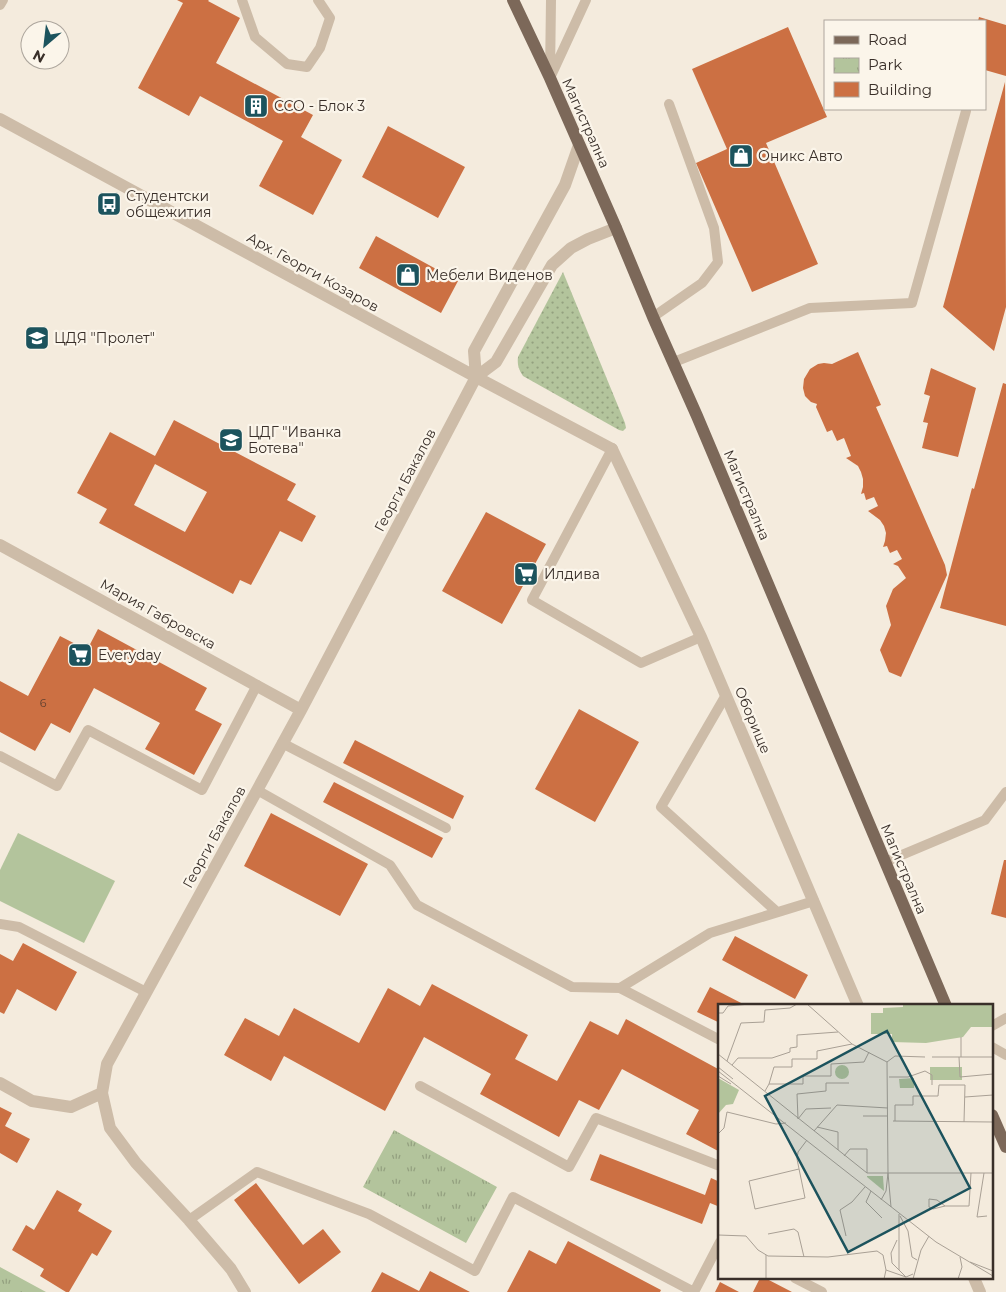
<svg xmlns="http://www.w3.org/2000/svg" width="1006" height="1292" font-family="Montserrat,sans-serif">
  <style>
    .grass { fill: url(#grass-dots) }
    .park { fill: url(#park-tufts) }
    .pitch { fill: #b3c49c }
    .building { fill: #cc7043; fill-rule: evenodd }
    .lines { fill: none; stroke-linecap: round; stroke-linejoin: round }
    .service { stroke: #cdbca8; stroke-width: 10 }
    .minor { stroke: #cdbca8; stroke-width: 12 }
    .tertiary { stroke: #cdbca8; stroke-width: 12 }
    .primary { stroke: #7c6859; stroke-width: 12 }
    .labels { text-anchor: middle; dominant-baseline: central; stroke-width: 4.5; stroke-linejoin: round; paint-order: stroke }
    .number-label { font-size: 11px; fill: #5e3f30 }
    .poi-label { font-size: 14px; fill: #392f29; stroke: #fbf5ea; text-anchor: start }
    .street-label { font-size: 14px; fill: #392f29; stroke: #fbf5ea }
    .inset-road { fill: none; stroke: #a9a095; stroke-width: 1 }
    .view { fill: #1c535d; fill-opacity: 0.15; stroke: #1c535d; stroke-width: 2.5 }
    .inset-edge { fill: none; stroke: #392f29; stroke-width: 2.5 }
  </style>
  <defs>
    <pattern id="grass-dots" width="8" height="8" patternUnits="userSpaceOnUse" patternTransform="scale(1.25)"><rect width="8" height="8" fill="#b3c49c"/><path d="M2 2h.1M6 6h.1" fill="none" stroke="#93a07f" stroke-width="1.8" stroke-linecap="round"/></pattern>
    <pattern id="park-tufts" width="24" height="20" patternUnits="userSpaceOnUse" patternTransform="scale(1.25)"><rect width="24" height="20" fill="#b3c49c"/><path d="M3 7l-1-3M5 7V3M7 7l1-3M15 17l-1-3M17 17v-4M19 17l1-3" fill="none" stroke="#93a07f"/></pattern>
  </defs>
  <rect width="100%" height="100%" fill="#f4ebdd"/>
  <path class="grass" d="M563,272L625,423L626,428L623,431L619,430L523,376C519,370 517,365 518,357Z"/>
  <path class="park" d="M394,1130L497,1187L466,1243L363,1187Z
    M0,1267L46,1292H0Z"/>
  <path class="pitch" d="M18,833L115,881L84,943L0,901V870Z"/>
  <path class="building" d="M177,0H209L208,1L240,18L216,63L313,115L301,137L342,160L313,215L259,186L283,141L200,96L189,116L138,88L183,3Z
    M979,17L1006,25V76L985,70V21H978Z
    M788,27L827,117L766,143L818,264L752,292L696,163L727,149L692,69Z
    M1005,82L1006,307L994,351L943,307Z
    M388,126L465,167L438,218L362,177Z
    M376,236L458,281L441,313L359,268Z
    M858,352L881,405L876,407L945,565L947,575L901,677L889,672L880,650L891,625L886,606L893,589L906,578L898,566L893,564L902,559L897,550L890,553L887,546L883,547L885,541L886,533L884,526L880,520L868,511L878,506L874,497L866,500L864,493L861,494L863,487V479L861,472L858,466L846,458L851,456L844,438L837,441L832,430L827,432L816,407L817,404L811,402L805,396L803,388L804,379L810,369L818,364L824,363L832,364Z
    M931,368L976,388L958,457L922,448L928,423L923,422L930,396L924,394Z
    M1003,383L1006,384V626L940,608L972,488L974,489Z
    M174,420L296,484L287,500L316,516L302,542L280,531L251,585L240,580L233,594L99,523L107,509L77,493L110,432L155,456ZM155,464L207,492L185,532L134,505Z
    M486,512L546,544L502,624L442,591Z
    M98,629L207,688L195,710L222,724L194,775L145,749L160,723L94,688L70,733L51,723L35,751L0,732V681L28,696L60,636L87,650Z
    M579,709L639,742L595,822L535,789Z
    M355,740L464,796L453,819L343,763Z
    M334,782L443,838L432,858L323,802Z
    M271,813L368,864L340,916L244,866Z
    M1004,860H1006V918L991,914Z
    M735,936L808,975L795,999L722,960Z
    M23,943L77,972L56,1011L17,989L4,1014L0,1012V954L13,961Z
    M432,984L528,1035L515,1059L557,1081L590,1021L618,1035L626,1019L720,1070V1091L718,1094L720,1095V1152L686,1134L699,1110L622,1069L599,1110L579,1100L559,1137L480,1094L491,1074L424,1037L385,1111L284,1056L271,1081L224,1055L245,1018L279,1036L294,1008L359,1043L388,988L420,1006Z
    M710,987L747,1006H720V1023L697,1012Z
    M0,1107L12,1113L5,1126L30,1139L17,1163L0,1153Z
    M600,1154L705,1195L711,1178L720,1182V1207L710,1203L702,1224L590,1180Z
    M256,1183L303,1245L323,1229L341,1252L299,1284L234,1200Z
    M57,1190L82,1204L78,1211L112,1231L97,1256L92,1253L69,1292H66L40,1276L44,1269L12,1250L26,1225L34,1230Z
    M568,1241L661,1290L660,1292H507L529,1250L556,1264Z
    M430,1271L470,1292H371L382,1272L419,1291Z
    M760,1278H765L792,1292H753Z
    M720,1282L739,1292H715Z"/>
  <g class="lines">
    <path class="service" d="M242,0L255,37L287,64L307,67L320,48L330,18L318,0
      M0,5L3,0
      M550,75L551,0
      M550,78L586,0
      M653,317L702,283L718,262L714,228L669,104
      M674,362L810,308L912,303L966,111
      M612,449L532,600L641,663L701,637
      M726,695L661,807L777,912
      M282,743L446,828
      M0,756L57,786L88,730L202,790L257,685
      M257,790L390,865L417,905L572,987L620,988L710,933L814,901
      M885,862L985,820L1006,792
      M0,924L19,927L146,992
      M620,988L720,1040
      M992,1026L1006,1018
      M992,1047L1006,1055
      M420,1086L569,1167L596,1118L720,1166
      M189,1220L257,1172L369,1214L475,1271L513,1197L694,1292L720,1242
      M795,1278L822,1292"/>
    <path class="minor" d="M0,119L476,377L612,449
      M476,377L474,351L565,185L579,145
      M0,545L301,710
      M0,1083L32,1101L71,1107L102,1093
      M245,1292L231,1269L189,1220L136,1163L110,1128L102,1093L107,1064L301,710L476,377L496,362L552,265L571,248L588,239L616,228"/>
    <path class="tertiary" d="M612,449L701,637L858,1006
      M974,1278L980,1292"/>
    <path class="primary" d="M513,0L550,78L616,228L653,317L697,416L946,1006
      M992,1115L1006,1147"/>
  </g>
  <defs>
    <symbol id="building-square" viewBox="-11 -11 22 22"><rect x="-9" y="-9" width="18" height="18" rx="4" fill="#1c535d" stroke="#fbf5ea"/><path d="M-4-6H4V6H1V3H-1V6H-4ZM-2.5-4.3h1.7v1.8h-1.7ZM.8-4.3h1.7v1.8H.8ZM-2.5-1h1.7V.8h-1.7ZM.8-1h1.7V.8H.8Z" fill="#fff"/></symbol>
    <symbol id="shop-square" viewBox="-11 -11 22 22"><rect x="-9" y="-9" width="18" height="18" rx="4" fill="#1c535d" stroke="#fbf5ea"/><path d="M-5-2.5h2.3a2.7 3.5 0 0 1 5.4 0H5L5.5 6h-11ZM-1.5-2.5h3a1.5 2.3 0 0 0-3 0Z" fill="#fff"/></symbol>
    <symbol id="bus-square" viewBox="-11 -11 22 22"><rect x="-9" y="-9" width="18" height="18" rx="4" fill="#1c535d" stroke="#fbf5ea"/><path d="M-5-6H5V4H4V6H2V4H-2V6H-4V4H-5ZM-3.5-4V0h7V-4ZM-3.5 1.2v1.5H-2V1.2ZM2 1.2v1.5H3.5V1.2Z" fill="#fff"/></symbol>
    <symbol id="school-square" viewBox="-11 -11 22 22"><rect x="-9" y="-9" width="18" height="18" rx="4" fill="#1c535d" stroke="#fbf5ea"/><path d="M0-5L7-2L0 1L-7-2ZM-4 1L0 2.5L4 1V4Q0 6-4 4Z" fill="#fff"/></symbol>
    <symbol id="supermarket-square" viewBox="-11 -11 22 22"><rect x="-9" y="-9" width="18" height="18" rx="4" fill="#1c535d" stroke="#fbf5ea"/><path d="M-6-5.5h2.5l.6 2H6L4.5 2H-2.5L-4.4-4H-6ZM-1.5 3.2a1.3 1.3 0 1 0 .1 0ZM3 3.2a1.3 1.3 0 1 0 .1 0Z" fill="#fff"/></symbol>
  </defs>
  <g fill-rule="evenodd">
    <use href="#building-square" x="242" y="92" width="28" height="28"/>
    <use href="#shop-square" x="727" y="142" width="28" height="28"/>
    <use href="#bus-square" x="95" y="190" width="28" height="28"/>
    <use href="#shop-square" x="394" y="261" width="28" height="28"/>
    <use href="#school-square" x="23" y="324" width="28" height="28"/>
    <use href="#school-square" x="217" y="426" width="28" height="28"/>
    <use href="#supermarket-square" x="512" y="560" width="28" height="28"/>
    <use href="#supermarket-square" x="66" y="641" width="28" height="28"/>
  </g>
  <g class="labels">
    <g class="number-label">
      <text x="43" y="703">6</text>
    </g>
    <g class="poi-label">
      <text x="274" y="106">ССО - Блок 3</text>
      <text x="758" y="156">Оникс Авто</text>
      <text x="126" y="196">Студентски<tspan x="126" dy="16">общежития</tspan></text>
      <text x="426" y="275">Мебели Виденов</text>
      <text x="54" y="338">ЦДЯ "Пролет"</text>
      <text x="248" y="432">ЦДГ "Иванка<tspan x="248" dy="16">Ботева"</tspan></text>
      <text x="544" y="574">Илдива</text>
      <text x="98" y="655">Everyday</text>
    </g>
    <g class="street-label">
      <text transform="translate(586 123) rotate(66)">Магистрална</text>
      <text transform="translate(313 272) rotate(29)">Арх. Георги Козаров</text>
      <text transform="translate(405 480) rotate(-62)">Георги Бакалов</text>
      <text transform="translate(747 495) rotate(67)">Магистрална</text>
      <text transform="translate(158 614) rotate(29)">Мария Габровска</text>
      <text transform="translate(753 720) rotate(67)">Оборище</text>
      <text transform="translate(214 837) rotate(-61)">Георги Бакалов</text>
      <text transform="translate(904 869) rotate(67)">Магистрална</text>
    </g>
  </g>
  <g transform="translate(718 1004)">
    <rect width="275" height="275" fill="#f4ebdd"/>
    <path d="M149,172H165L166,187L149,173Z" fill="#b3c49c"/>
    <path d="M0,74L21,86L15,100L8,101L0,110Z" fill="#b3c49c"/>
    <path d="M185,0H275V23H253L245,33L208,39L174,38V30H153V9H165V4L185,3ZM117 68a7 7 0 1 1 14 0a7 7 0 1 1-14 0ZM212,63H244V76H212Z" fill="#b3c49c"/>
    <path d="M196,74V84H182L181,75Z" fill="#b3c49c"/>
    <path class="inset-road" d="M89,0L134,40L169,58L170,169L168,187L163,196M0,9H5L10,2L32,0M0,50L149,169M214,53H275M241,53L242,73L275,70M243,53V33M9,57L23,19L46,18L47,6L72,4L79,0M169,58L177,52L207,53M14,61L20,54H54L72,48V44L79,43V31L120,28M0,63L15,75M0,67L218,238L275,272M0,72L13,80M171,73H190L207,67L214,71V81M51,80L56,63H74V55H99V47L134,40M47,87L51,80H85V72H113V60L146,58L151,48M247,93L275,91M145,112H170M80,115L79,90L108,87V79H131M80,115L88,105L113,104M175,117L275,118M177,117V101H195V92H220L221,81H247L246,118M99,123L120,128V146M96,127L119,101L170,104M0,130L6,124L9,108L58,120L68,119M126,152L132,145H149V169M81,165L31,177L37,205L87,194L79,155L80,148L89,136M149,169H275M170,169L173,203M266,169L259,213L269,212M153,187L148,198L164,214M227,202L215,205L211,203V195L219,196L227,202H251L253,169M181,210V266L188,273M182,212L190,227L194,253L199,256M50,230L76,225L80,228L86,253M0,231L28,232L40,246L50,252L110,253L159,247L165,251L168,266L166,275M128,232L122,206L134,198L147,183M179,236L173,249L174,259L181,266M48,251V275M252,258L275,267M168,266L188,273L195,270M195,275L203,246L211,232M240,275L244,263L242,253"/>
    <path class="view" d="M169,27L252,184L130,248L47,92Z"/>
    <rect width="275" height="275" class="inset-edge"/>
  </g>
  <rect x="824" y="20" width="162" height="90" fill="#fbf5ea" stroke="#ada69d"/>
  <rect x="834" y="36" width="25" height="8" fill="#7c6859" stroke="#ada69d"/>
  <text x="868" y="45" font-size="15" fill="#392f29">Road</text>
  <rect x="834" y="58" width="25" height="15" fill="url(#park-tufts)" stroke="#ada69d"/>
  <text x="868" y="70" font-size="15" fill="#392f29">Park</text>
  <rect x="834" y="82" width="25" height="15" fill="#cc7043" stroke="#ada69d"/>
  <text x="868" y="95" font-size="15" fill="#392f29">Building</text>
  <g transform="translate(45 45) rotate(208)"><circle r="24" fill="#fbf5ea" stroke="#ada69d"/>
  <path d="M0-4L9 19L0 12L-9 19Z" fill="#1c535d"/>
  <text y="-8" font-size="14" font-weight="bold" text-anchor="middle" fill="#392f29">N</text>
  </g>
</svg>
